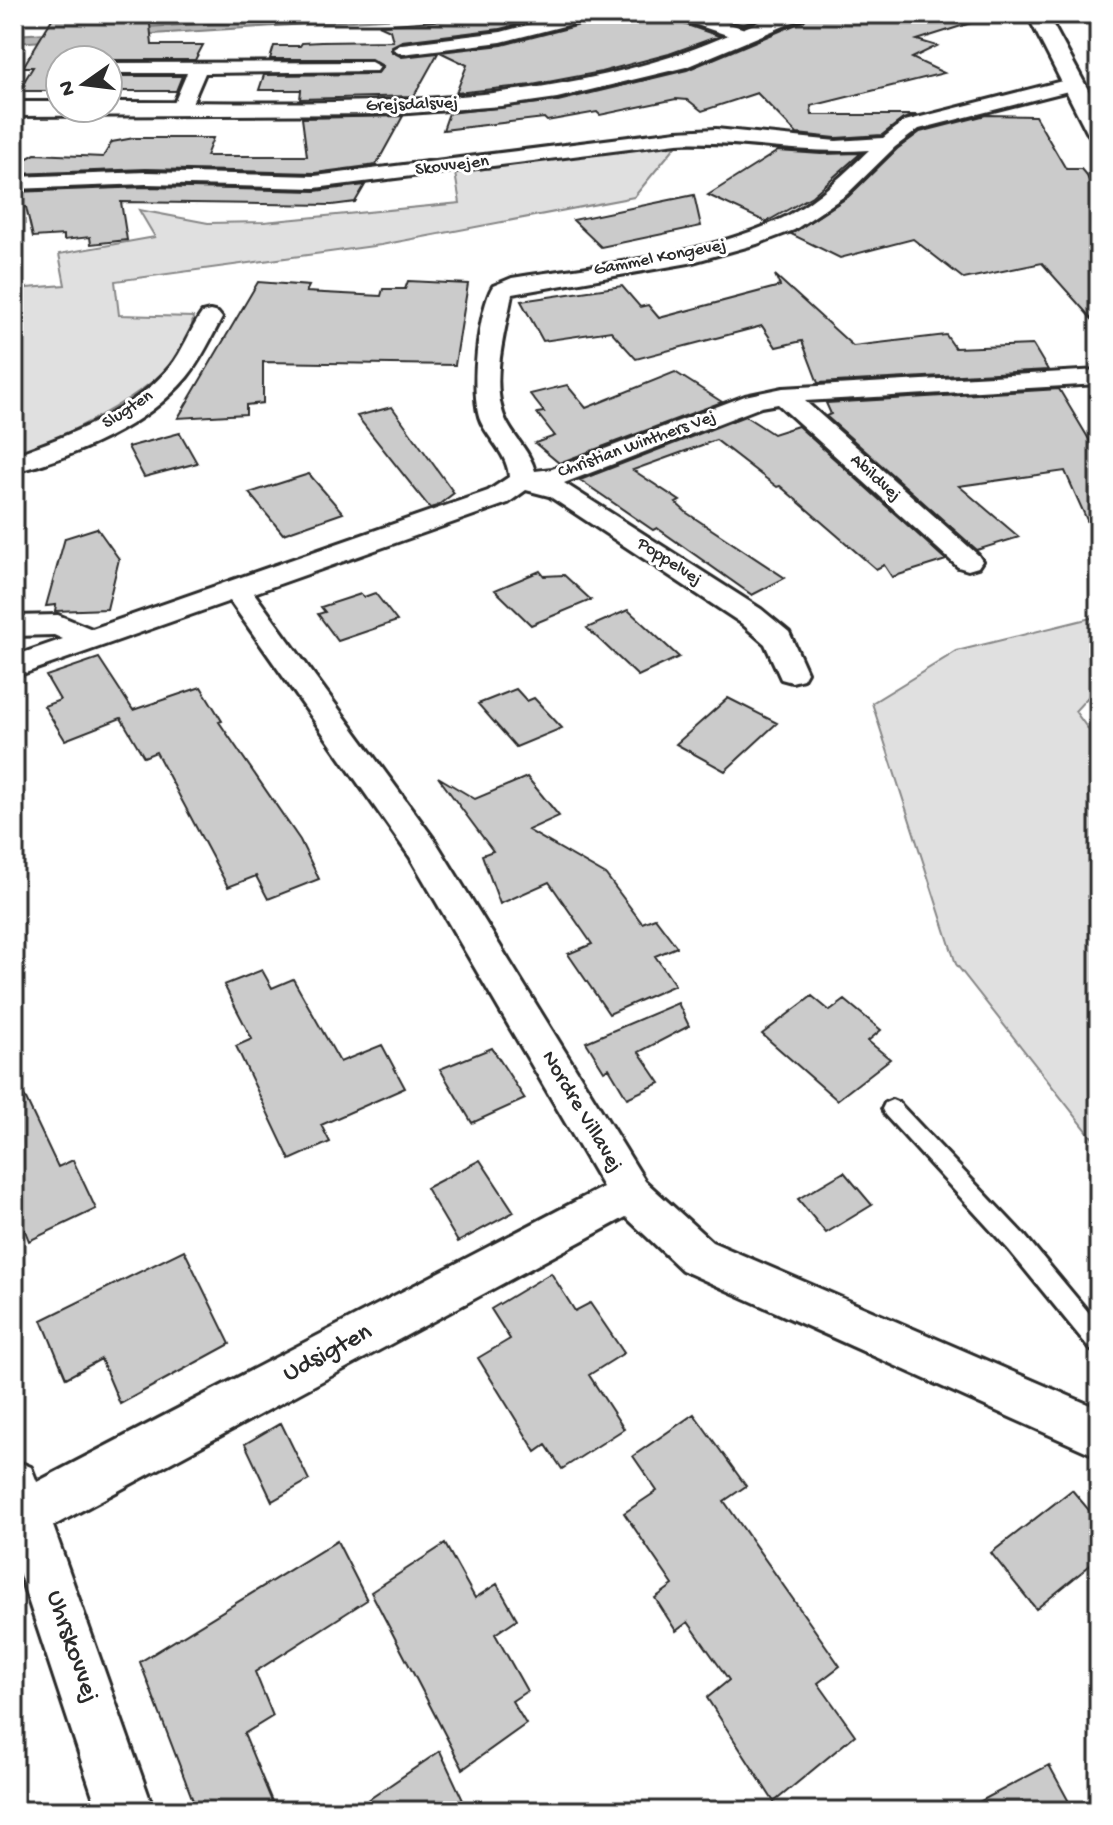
<svg xmlns="http://www.w3.org/2000/svg" width="1113" height="1825" font-family="'Gochi Hand',sans-serif">
  <style>
    .green { fill: #e0e0e0; stroke: #868686; stroke-width: 2 }
    .water { fill: #b6b6b6; stroke: #7e7e7e; stroke-width: 2 }
    .building { fill: #cbcbcb; stroke: #2b2b2b; stroke-width: 2 }
    .lines { fill: none; stroke-linecap: round; stroke-linejoin: round }
    .service-casing { stroke: #2b2b2b; stroke-width: 6 }
    .minor-casing { stroke: #2b2b2b; stroke-width: 6 }
    .tertiary-casing { stroke: #2b2b2b; stroke-width: 6 }
    .secondary-casing { stroke: #2b2b2b; stroke-width: 6 }
    .service { fill: #fff; fill-rule: evenodd }
    .minor { fill: #fff; fill-rule: evenodd }
    .tertiary { fill: #fff; fill-rule: evenodd }
    .secondary { fill: #fff; fill-rule: evenodd }
    .labels { text-anchor: middle; dominant-baseline: central; stroke-width: 6; stroke-linejoin: round; paint-order: stroke }
    .far-street-label { font-size: 18px; fill: #2b2b2b; stroke: #fff }
    .street-label { font-size: 22px; fill: #2b2b2b; stroke: #fff }
    .near-street-label { font-size: 26px; fill: #2b2b2b; stroke: #fff }
  </style>
  <rect width="100%" height="100%" fill="#fff"/>
  <filter id="ink" filterUnits="userSpaceOnUse"><feTurbulence type="fractalNoise" baseFrequency=".0125" numOctaves="2"/><feDisplacementMap in="SourceGraphic" scale="16" xChannelSelector="R" yChannelSelector="G"/><feConvolveMatrix kernelMatrix="1 2 1 2 8 2 1 2 1" color-interpolation-filters="sRGB"/></filter>
  <g filter="url(#ink)">
    <path class="green" d="M679,142L634,197L381,245L115,281L119,315L193,317C192,323 192,330 190,336C175,384 61,439 14,455V289L65,285L59,254L155,237L139,210L208,223L264,222L460,203L455,173Z
      M1099,616V685L1075,711L1099,744V1146L956,964L872,703L957,651Z"/>
    <path class="water" d="M365,14H461L14,43V35Z"/>
    <path class="building" d="M55,14H149L152,45H203L195,60H60V91H18L33,67H23Z
      M482,14H557L500,29L402,41L392,46V52L402,57L438,53L414,96L300,99L301,90H259L264,75L377,74L383,66L371,59H270L274,46H300L302,43L321,42L393,41L390,30L379,25L447,20Z
      M600,14H671L675,21L719,36L669,54L601,72L532,85L456,93L467,65L440,52L502,45L596,21Z
      M709,14H770L743,25Z
      M809,14H973L974,22L917,40L937,46L912,58L944,73L811,106L812,115H916L903,119L882,135L836,138L797,134L757,93L702,111L688,100L676,99L600,115L597,112L547,121L544,118L443,130L449,113L558,101L687,70L804,21Z
      M108,76H182L176,91H108Z
      M986,115L1035,116L1066,169H1081L1087,176L1099,202V327L1042,263L964,279L913,239L840,258L791,234L848,197L897,149L920,132Z
      M403,116L376,165L315,173L146,169L16,174L24,160L35,154L103,157L112,142L134,138H213L206,156H307L302,118Z
      M778,151L821,154L861,153L812,196L766,222L708,195Z
      M365,185L355,202L332,205L121,202L127,240L91,244L90,237L64,240V235L33,237L26,207L14,210V192L146,187L315,191Z
      M694,195L701,226L601,247L573,220Z
      M775,275L853,346L946,335L955,348L1033,345L1048,370L818,383L802,341L776,347L762,326L636,359L611,331L543,341L521,301L622,286L640,307L648,305L659,318L780,286Z
      M408,281L468,284L455,365L263,362V403L246,405V414L178,418L258,282L309,286L306,292L381,296L383,289H405Z
      M675,372L722,402L559,463L535,443L555,436L537,413L544,412L530,394L567,385L586,408Z
      M1059,389L1099,456V547L1065,471L959,486L1019,537L977,550L826,416L831,414L826,403Z
      M392,407L454,493L437,506L430,508L357,416Z
      M745,416L773,434L798,426L946,560L892,577L884,565L876,569L780,486L777,487L716,440L633,470L680,501L676,503L687,513L785,578L752,595L657,528L653,530L580,480Z
      M180,433L197,463L144,477L128,447Z
      M309,474L343,513L283,534L249,493Z
      M97,528L119,559L107,609L55,611L56,605L46,606L65,538Z
      M540,571L544,576L564,575L591,600L531,625L495,590Z
      M375,593L397,621L338,641L318,614L325,612L321,607L361,594L364,597Z
      M628,610L679,657L638,676L587,628Z
      M99,658L133,710L201,687L222,721L219,722L300,840L319,879L268,899L256,876L228,887L156,752L144,757L121,718L65,740L44,706L60,700L46,676Z
      M516,689L527,701L534,698L562,728L516,747L478,704Z
      M728,698L777,723L725,771L676,744Z
      M438,777L475,799L527,777L559,816L528,830L606,875L642,923L655,918L677,947L655,956L675,985L609,1014L568,954L592,944L549,882L500,904L482,855L493,851Z
      M262,970L272,988L293,979L340,1062L382,1045L405,1088L321,1125L330,1142L290,1160L236,1046L252,1039L224,985Z
      M812,996L830,1011L845,1000L881,1030L868,1041L890,1059L837,1100L762,1034Z
      M678,1003L689,1026L639,1052L660,1083L627,1098L609,1068L604,1071L586,1042Z
      M492,1048L525,1099L472,1123L440,1069Z
      M14,1074L58,1167L73,1160L96,1209L29,1241L14,1203Z
      M480,1160L514,1212L458,1242L426,1188Z
      M844,1172L872,1205L826,1233L798,1199Z
      M184,1250L230,1344L120,1404L101,1359L66,1378L42,1320Z
      M551,1273L575,1311L590,1303L624,1353L589,1375L624,1429L562,1469L546,1445L536,1452L478,1358L510,1339L491,1309Z
      M694,1414L746,1486L724,1501L840,1666L818,1683L855,1735L774,1802L707,1698L729,1680L688,1622L676,1631L655,1598L673,1585L624,1513L657,1491L633,1456Z
      M281,1423L309,1480L272,1501L245,1444Z
      M1072,1490L1099,1522V1558L1036,1609L991,1553Z
      M337,1541L367,1600L255,1672L273,1716L244,1734L276,1811H197L140,1662Z
      M445,1544L475,1598L497,1584L517,1619L495,1634L527,1691L512,1701L526,1724L463,1769L371,1592Z
      M440,1751L468,1811H352Z
      M1049,1765L1074,1811H962Z"/>
    <g class="lines">
      <defs>
        <path id="service" d="M1099,705V721L1091,716L1093,706Z
          M892,1100L899,1103L1025,1236L1099,1325V1353L1091,1350L1009,1250L885,1115L882,1109L885,1103Z"/>
        <path id="minor" d="M569,14H597L595,18L501,42L402,54L393,49L402,44L501,32Z
          M674,14H699L751,31L754,35L751,39H739L676,18Z
          M371,62L380,67L377,71L205,73L190,108L181,114L172,108L187,73H108V63Z
          M1074,78L1080,80L1083,84L1080,88L919,129L895,147L846,195L794,230L757,244L689,263L512,294C505,334 488,385 507,423C516,440 530,452 535,471L552,469L745,396L783,388L1099,370V384L805,401L978,555L982,561L978,567L968,570L958,567L778,404L761,407L564,483L761,609L789,632L807,672L803,679L792,682L781,679L765,644L741,623L549,496L526,490L508,503L254,593L434,839L645,1181L712,1242L1099,1409V1457L682,1270L626,1217L53,1526L154,1811H98L14,1557V1460L31,1467L37,1482L603,1187L410,857L230,601L14,677V656L63,639L54,635L14,636V616L58,615L92,629L488,491L509,477C508,455 490,441 481,422C469,396 478,310 493,286L512,278C599,264 695,258 777,221C812,205 841,177 869,150C805,155 741,140 677,143L315,188L146,184L14,189V177L146,172L315,176L677,131L716,129L836,141L883,138L905,121Z
          M210,311L218,313L222,318C211,338 201,360 187,377C146,426 75,457 14,472V455C69,435 131,413 170,367C183,351 190,330 202,313Z"/>
        <path id="tertiary" d="M778,14H806L803,18L686,67L557,98L501,106L396,114L14,116V102H60V108H108V102C295,101 490,114 670,57C707,46 742,28 778,14Z"/>
        <path id="secondary" d="M1027,14H1047L1099,110V139L1091,137L1087,132Z"/>
      </defs>
      <use href="#service" class="service-casing"/>
      <use href="#minor" class="minor-casing"/>
      <use href="#tertiary" class="tertiary-casing"/>
      <use href="#secondary" class="secondary-casing"/>
      <use href="#service" class="service"/>
      <use href="#minor" class="minor"/>
      <use href="#tertiary" class="tertiary"/>
      <use href="#secondary" class="secondary"/>
    </g>
  </g>
  <g class="labels">
    <g class="far-street-label">
      <text transform="translate(412 105) rotate(-2)">Grejsdalsvej</text>
      <text transform="translate(452 166) rotate(-7)">Skovvejen</text>
      <text transform="translate(660 258) rotate(-11)">Gammel Kongevej</text>
      <text transform="translate(128 410) rotate(-33)">Slugten</text>
      <text transform="translate(637 445) rotate(-20)">Christian Winthers Vej</text>
      <text transform="translate(875 478) rotate(42)">Abildvej</text>
      <text transform="translate(669 562) rotate(33)">Poppelvej</text>
    </g>
    <g class="street-label">
      <text transform="translate(581 1112) rotate(59)">Nordre Villavej</text>
    </g>
    <g class="near-street-label">
      <text transform="translate(328 1354) rotate(-28)">Udsigten</text>
      <text transform="translate(71 1647) rotate(71)">Uhrskovvej</text>
    </g>
  </g>
  <rect width="1113" height="1825" fill="none" stroke="#fff" stroke-width="48"/>
  <rect x="24" y="24" width="1065" height="1777" fill="none" stroke="#2b2b2b" stroke-width="3" filter="url(#ink)"/>
  <g transform="translate(84 84) rotate(256)"><circle r="38" fill="#ffffff" stroke="#aaaaaa" stroke-width="2"/>
  <path d="M0-6L14 30L0 20L-14 30Z" fill="#2b2b2b"/>
  <text y="-12" font-size="22" font-weight="bold" text-anchor="middle" fill="#2b2b2b">N</text>
  </g>
</svg>
